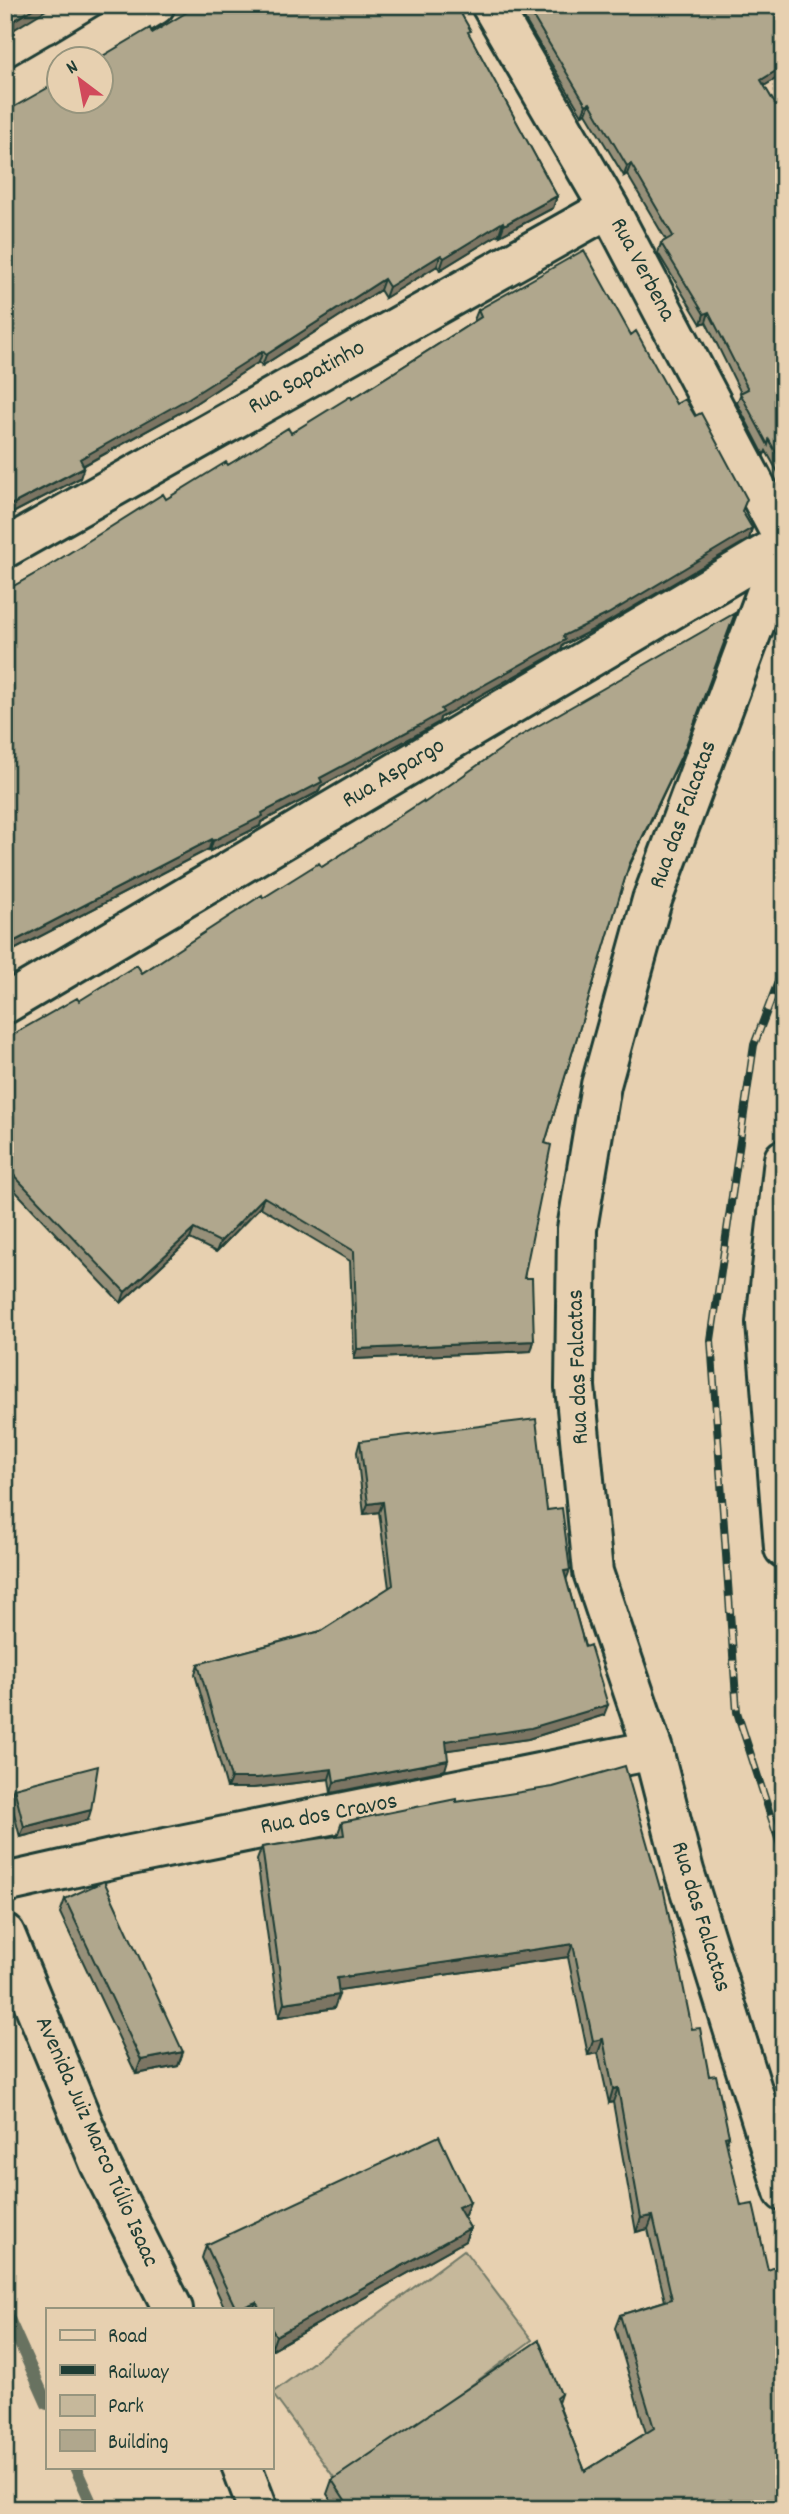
<svg xmlns="http://www.w3.org/2000/svg" width="789" height="2514" font-family="Dekko,sans-serif">
  <style>
    .green { fill: #c6b89b; stroke: #727a68; stroke-width: 2 }
    .lines { fill: none; stroke-linecap: round; stroke-linejoin: round }
    .stream { stroke: #687261; stroke-width: 12 }
    .minor-casing { stroke: #1f3d34; stroke-width: 44 }
    .primary-casing { stroke: #1f3d34; stroke-width: 44 }
    .minor { stroke: #e7d0b0; stroke-width: 38 }
    .primary { stroke: #e7d0b0; stroke-width: 38 }
    .rail-casing { stroke: #1f3d34; stroke-width: 8 }
    .rail { stroke: #e7d0b0; stroke-width: 5; stroke-dasharray: 16; stroke-linecap: butt }
    .wall { fill: #979079; stroke: #1f3d34; stroke-width: 2 }
    .shaded-wall { fill: #7b7563; stroke: #1f3d34; stroke-width: 2 }
    .building { fill: #b0a78d; stroke: #1f3d34; stroke-width: 2 }
    .labels { text-anchor: middle; dominant-baseline: central; stroke-width: 5; stroke-linejoin: round; paint-order: stroke }
    .street-label { font-size: 24px; fill: #1f3d34; stroke: #e7d0b0 }
  </style>
  <rect width="100%" height="100%" fill="#e7d0b0"/>
  <filter id="ink" filterUnits="userSpaceOnUse"><feTurbulence type="fractalNoise" baseFrequency=".0143" numOctaves="2"/><feDisplacementMap in="SourceGraphic" scale="14" xChannelSelector="R" yChannelSelector="G"/><feConvolveMatrix kernelMatrix="1 2 1 2 8 2 1 2 1" color-interpolation-filters="sRGB"/></filter>
  <g filter="url(#ink)">
    <path class="green" d="M464,2250L532,2340L339,2484L272,2393Z"/>
    <g class="lines">
      <path class="stream" d="M5,2310L47,2404
        M75,2467L94,2509"/>
      <defs>
        <path id="minor" d="M491,5L609,208L784,540
          M64,60L155,5
          M5,94L60,62
          M784,545L652,900L601,1085L577,1229L575,1387L593,1572L653,1750L684,1871L784,2192
          M5,548L609,208
          M5,1004L784,543
          M784,1159L766,1323L784,1548
          M5,1883L116,1858L653,1750"/>
        <path id="primary" d="M5,1934L100,2164L173,2309
          M242,2467L258,2509"/>
      </defs>
      <use href="#minor" class="minor-casing"/>
      <use href="#primary" class="primary-casing"/>
      <use href="#minor" class="minor"/>
      <use href="#primary" class="primary"/>
      <defs>
        <path id="rail" d="M784,966L754,1045L711,1340L737,1712L784,1857"/>
      </defs>
      <use href="#rail" class="rail-casing"/>
      <use href="#rail" class="rail"/>
    </g>
    <path class="wall" d="M784,5V74L764,86L784,119V483L766,451L764,455L737,403L741,393L706,322L701,324L658,253L661,243L666,240L627,174L624,176L586,113L582,115L519,10L521,6Z
      M152,33L469,35L557,196L553,208L500,236L499,234L440,270L437,266L385,298L380,290L262,366L259,362L185,410L83,466L80,478L5,517V112Z
      M478,310L631,335L676,404L752,528L749,539L604,624L563,645L561,650L440,718L439,722L414,736L321,786L318,792L261,822L260,826L210,851L209,849L10,952L5,944V591L228,465L291,433L352,399L475,321L474,320Z
      M681,758L627,871L545,1143L524,1278L534,1341L531,1351L354,1359L350,1261L260,1207L216,1252L190,1239L121,1303L5,1180V1039L79,1001L142,973L263,898L322,867L424,803Z
      M360,1441L547,1510L604,1715L528,1739L447,1750L445,1770L331,1793L329,1779L253,1788H227L195,1674L198,1664L321,1631L389,1588L379,1512L364,1514L357,1452Z
      M14,1788L88,1820L20,1837L10,1798Z
      M456,1802L692,2029L709,2076L729,2136L726,2143L784,2509H337L327,2494L332,2480L561,2394L558,2403L585,2471L646,2433L615,2328L620,2315L665,2301L648,2229L636,2232L613,2102L609,2103L598,2053L588,2055L568,1957L338,1990L334,2008L279,2017L257,1860L262,1847L337,1836L342,1822Z
      M65,1899L183,2052L178,2066L136,2074L60,1913Z
      M470,2202L465,2215L463,2216L470,2228L465,2241L271,2350V2309H225L202,2258L206,2245Z"/>
    <path class="shaded-wall" d="M39,5H54L5,35V26Z
      M63,5H70L62,11Z
      M784,66V74L757,90L761,80Z
      M590,103L586,113L582,115L586,105Z
      M631,164L627,174L624,176L627,166Z
      M557,196L553,208L500,236L504,225Z
      M503,222L499,234L440,270L444,258Z
      M441,255L437,266L385,298L389,287Z
      M384,279L380,290L262,366L266,355Z
      M709,312L706,322L701,324L704,314Z
      M263,351L259,362L185,410L75,470L80,459Z
      M84,467L80,478L5,517V508Z
      M752,528L749,539L604,624L563,645L561,650L440,718L439,722L414,736L321,786L318,792L261,822L260,826L210,851L213,841L262,813L320,778L441,709L563,636Z
      M735,613L681,758L625,875L629,865Z
      M212,839L209,849L10,952L13,942Z
      M264,1197L260,1207L216,1252L220,1242Z
      M194,1229L190,1239L121,1303L125,1292Z
      M10,1291L6,1301H5V1292Z
      M534,1341L531,1351L354,1359L357,1349Z
      M383,1502L379,1512L364,1514L368,1504Z
      M570,1570L566,1580L564,1571Z
      M608,1705L604,1715L528,1739L442,1751L446,1741Z
      M448,1760L445,1770L331,1793L334,1782Z
      M332,1769L329,1779L253,1788H227L231,1778Z
      M91,1810L88,1820L20,1837L24,1827Z
      M573,1944L568,1957L332,1991L337,1978Z
      M339,1995L334,2008L279,2017L284,2003Z
      M603,2039L598,2053L588,2055L593,2041Z
      M183,2052L178,2066L136,2074L141,2060Z
      M618,2088L613,2102L609,2103L613,2089Z
      M470,2202L465,2215L453,2221L458,2207Z
      M653,2216L648,2229L636,2232L641,2218Z
      M470,2228L465,2241L271,2350L276,2336Z
      M256,2302L253,2309H239Z"/>
    <path class="building" d="M5,5H39L5,26Z
      M199,5H456L471,31L468,32L557,196L504,225L503,222L444,258L441,255L389,287L384,279L266,355L263,351L189,398L80,459L84,467L5,508V112L60,81V102H102V60H96L150,28L152,33Z
      M526,5H784V66L761,80L784,119V466L769,440L768,445L740,393L748,389L709,312L704,314L661,243L673,236L631,164L627,166L590,103L586,105Z
      M584,250L631,335L636,331L676,404L685,399L695,416L701,413L747,499L742,511L752,528L608,614L563,636L565,640L441,709L443,712L418,726L320,778L322,782L262,813L263,816L213,841L212,839L13,942L5,927V591L47,567L163,494L166,499L226,462L228,465L288,428L291,433L351,396L352,399L481,317L478,310Z
      M735,613L685,748L629,865L545,1143L551,1145L524,1278H532L534,1341L357,1349L354,1251L264,1197L220,1242L194,1229L125,1292L5,1166V1039L77,998L79,1001L137,965L142,973L262,895L263,898L319,863L322,867L423,801L424,803L515,739Z
      M5,1265L10,1291L5,1292Z
      M536,1419L547,1510L562,1508L570,1570L564,1571L585,1647L590,1645L608,1705L531,1728L446,1741L448,1760L334,1782L332,1769L257,1778H231L198,1664L321,1631L393,1585L383,1502L368,1504L360,1441Z
      M98,1766L91,1810L24,1827L14,1788Z
      M625,1766L660,1888L663,1887L692,2029L700,2028L709,2076L716,2075L729,2136L725,2137L741,2206L753,2204L768,2270L778,2266L784,2286V2509H351L332,2480L539,2340L561,2394L556,2398L585,2471L654,2428L620,2315L672,2299L653,2216L641,2218L618,2088L613,2089L603,2039L593,2041L573,1944L337,1978L339,1995L284,2003L262,1847L344,1835L342,1822L456,1799V1802L553,1787Z
      M104,1881L183,2052L141,2060L65,1899Z
      M439,2136L470,2202L458,2207L470,2228L276,2336L271,2328V2309H260L256,2302L239,2309H236L206,2245Z"/>
  </g>
  <g class="labels">
    <g class="street-label">
      <text transform="translate(642 270) rotate(62)">Rua Verbena</text>
      <text transform="translate(307 378) rotate(-29)">Rua Sapatinho</text>
      <text transform="translate(394 774) rotate(-31)">Rua Aspargo</text>
      <text transform="translate(684 815) rotate(-70)">Rua das Falcatas</text>
      <text transform="translate(579 1367) rotate(-92)">Rua das Falcatas</text>
      <text transform="translate(329 1815) rotate(-11)">Rua dos Cravos</text>
      <text transform="translate(700 1917) rotate(73)">Rua das Falcatas</text>
      <text transform="translate(96 2142) rotate(66)">Avenida Juiz Marco Túlio Isaac</text>
    </g>
  </g>
  <rect width="789" height="2514" fill="none" stroke="#e7d0b0" stroke-width="28"/>
  <rect x="14" y="14" width="761" height="2486" fill="none" stroke="#1f3d34" stroke-width="2.5" filter="url(#ink)"/>
  <rect x="46" y="2308" width="228" height="161" fill="#e7d0b0" stroke="#97957e" stroke-width="2"/>
  <rect x="60" y="2330" width="35" height="10" fill="#e7d0b0" stroke="#97957e" stroke-width="2"/>
  <text x="108" y="2342" font-size="21" fill="#1f3d34">Road</text>
  <rect x="60" y="2365" width="35" height="10" fill="#1f3d34" stroke="#97957e" stroke-width="2"/>
  <text x="108" y="2378" font-size="21" fill="#1f3d34">Railway</text>
  <rect x="60" y="2395" width="35" height="21" fill="#c6b89b" stroke="#97957e" stroke-width="2"/>
  <text x="108" y="2412" font-size="21" fill="#1f3d34">Park</text>
  <rect x="60" y="2430" width="35" height="21" fill="#b0a78d" stroke="#97957e" stroke-width="2"/>
  <text x="108" y="2448" font-size="21" fill="#1f3d34">Building</text>
  <g transform="translate(80 80) rotate(328)"><circle r="33" fill="#e7d0b0" stroke="#97957e" stroke-width="2"/>
  <path d="M0-5L12 26L0 18L-12 26Z" fill="#d1495b"/>
  <text y="-10" font-size="19" font-weight="bold" text-anchor="middle" fill="#1f3d34">N</text>
  </g>
</svg>
